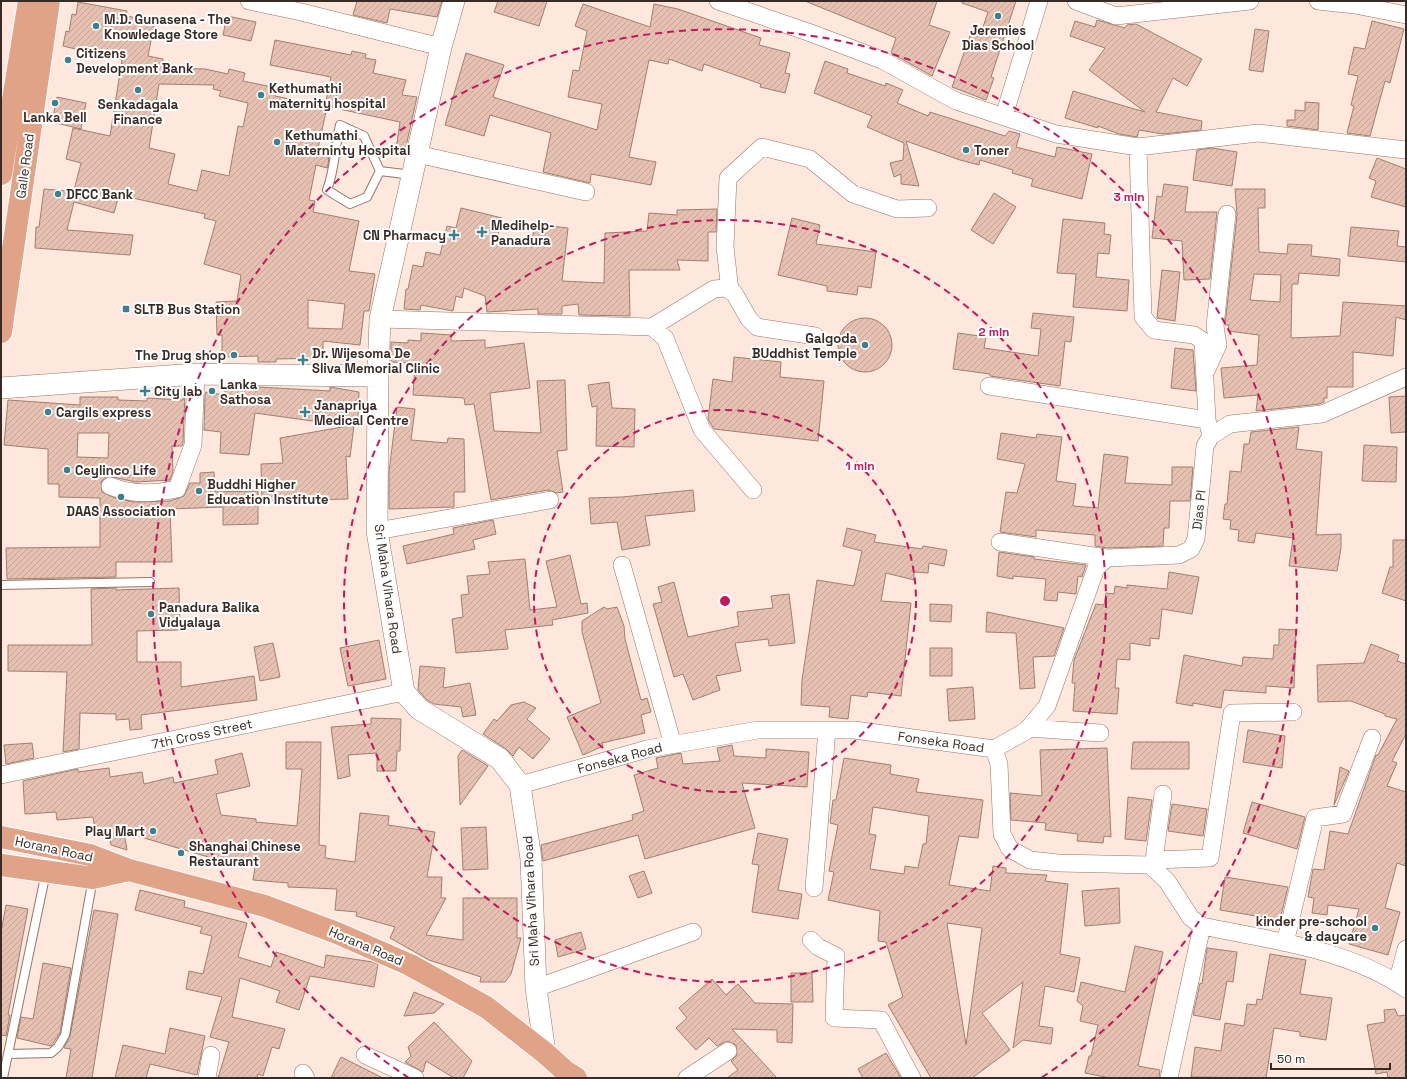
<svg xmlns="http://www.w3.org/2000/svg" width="1407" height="1079" font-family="'Space Grotesk',sans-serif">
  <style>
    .building { fill: url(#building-hatch); stroke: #a17f70; fill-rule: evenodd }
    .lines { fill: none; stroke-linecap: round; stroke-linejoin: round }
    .service-casing { stroke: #977567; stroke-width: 10 }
    .minor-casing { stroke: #977567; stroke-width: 18 }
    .tertiary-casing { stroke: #977567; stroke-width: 22 }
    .trunk-casing { stroke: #fff; stroke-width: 24 }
    .service { stroke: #fff; stroke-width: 8 }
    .minor { stroke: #fff; stroke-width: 17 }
    .tertiary { stroke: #fff; stroke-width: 21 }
    .trunk { stroke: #e0a388; stroke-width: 22 }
    .ring { fill: none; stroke: #c2185b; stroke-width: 2; stroke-dasharray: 7 5 }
    .poi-dot { fill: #3c808f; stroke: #fff; stroke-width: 1.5 }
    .labels { text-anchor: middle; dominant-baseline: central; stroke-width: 4; stroke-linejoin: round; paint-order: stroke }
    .poi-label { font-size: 13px; font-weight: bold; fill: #382a24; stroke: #fff; text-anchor: start }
    .street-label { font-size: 13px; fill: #382a24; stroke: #fff }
    .centre { fill: #c2185b; stroke: #fff; stroke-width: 2 }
    .ring-label { font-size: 12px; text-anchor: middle; font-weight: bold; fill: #c2185b; stroke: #fff; stroke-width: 4; stroke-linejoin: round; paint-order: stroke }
  </style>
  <defs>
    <pattern id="building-hatch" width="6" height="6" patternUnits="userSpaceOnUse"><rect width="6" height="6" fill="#e6c1b1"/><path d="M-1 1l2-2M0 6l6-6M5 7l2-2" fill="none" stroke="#c6a698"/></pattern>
  </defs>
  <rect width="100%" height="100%" fill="#fee7dd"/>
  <path class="building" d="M357,1H442L437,17L390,9L387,23L353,15Z
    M498,1H547L539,26L494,12Z
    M805,1H937L929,25L950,32L932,76L891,53L896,38Z
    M962,1H1016L991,77L994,78L986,100L952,87L971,33L980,36L988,12L962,3Z
    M78,2L127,11L126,16L155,21L148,56L163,59L162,68L205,69L228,74L229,69L245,73L243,81L277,88L275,96L327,107L317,153L329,156L328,165L327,168L316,165L309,200L315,201L313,212L359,221L349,271L375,274L369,311H364L360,345L323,341V358L276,359V362H258V356L222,357V335H217L216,302L237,301L241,275L204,264L216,221L204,218L205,214L119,195L114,213L74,202L67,230L133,235L130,255L35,248L36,227H39L44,189L66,191L67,188L74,190L81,163L66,159L73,128L110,136L122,60L63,46L66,31L69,32L72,14L76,15ZM159,84L214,85L213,89L221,91L219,96L248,103L243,127L238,126L229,176L202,170L197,191L168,184L175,154L149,148ZM308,300L345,304L342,329L308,328Z
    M583,4L650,27L654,4L678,9L761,38L759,45L790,53L785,73L790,74L785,93L760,87L761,84L704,64L702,71L669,59L668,64L649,60L629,157L656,162L651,185L591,174L590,183L543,172L551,133L490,115L484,136L445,125L466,53L504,65L493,97L597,130L602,104L568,97L573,70L579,71L587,31L575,26Z
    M227,16L256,22L251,41L223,35Z
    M1097,20L1125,28L1127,25L1136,24L1202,59L1187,86L1173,78L1156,112L1202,121L1201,130L1163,134L1139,130L1137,137L1119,134L1098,126V128L1065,118L1073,91L1145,112L1089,70L1105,48L1070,36L1075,21L1095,27Z
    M1372,21L1404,29L1390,83L1385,81L1370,136L1347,133L1354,106L1351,105L1358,76L1348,74L1354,47L1365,49Z
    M1255,29L1269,31L1263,72L1249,70Z
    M275,40L351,55L352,51L366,54L365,58L376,60L373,73L406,80L402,95L417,97L405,151L396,149L400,122L325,106L331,77L270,65Z
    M825,61L848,69L847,73L885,86L886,83L903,90L897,103L928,116L930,112L1005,136L1009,131L1020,134L1016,147L1055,157L1057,147L1092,154L1082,199L1031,186L1033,179L1012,173L1013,170L980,160L979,165L960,160L906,141L919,186L901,184V174L894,177L890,163L903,160L904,143L867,127L872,116L814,93Z
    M57,97L86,103L81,129L52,122Z
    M1305,102L1319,103L1318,130L1287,126V120H1295V110L1305,111Z
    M1212,148L1237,152L1232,186L1193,180L1197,150Z
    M1377,158L1406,169V207L1371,197L1376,181L1369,178Z
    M1164,184L1188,187L1185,212H1217L1210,279L1184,280L1182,241L1152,238L1157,196L1162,197Z
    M1235,189H1265V208H1258L1259,252L1287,254L1288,244L1312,245L1311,256L1340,259L1339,276L1299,273L1298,284H1292L1291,338L1340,336L1343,302L1406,306V320L1396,317L1393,356L1353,352V387H1327V398H1324V402L1319,404L1256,411L1258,395L1224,398L1221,368L1257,365L1259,335L1228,331L1229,325H1225L1237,215ZM1254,274L1281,275L1280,302L1250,300Z
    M994,193L1016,207L993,244L971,230Z
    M461,208L502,218L497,239L532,247L534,224L568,228L562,281L604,283L605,233L647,231L649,213L677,215V210L717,209L716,232H708V261L677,260L680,270H629L630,316L579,315L578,304L562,306V314H538V309L487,312L485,296L464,288L462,298L456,296L453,311L421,305L420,310L404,309L406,289H408L413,265L423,267L426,252L440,255L447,226L456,228Z
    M792,218L820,225L816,244L876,252L871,288L858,286L857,295L827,291V286L778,275Z
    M1063,219L1105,223L1104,234L1111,235L1109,254L1098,253L1096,277L1129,280L1127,311L1073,307L1076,274L1057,273Z
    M1351,227L1399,231L1397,246L1406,247V262L1348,256Z
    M1162,270L1180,272L1175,321L1157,318Z
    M1033,313L1074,317L1071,342L1065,341L1060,386L990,376V374L953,369L958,333L986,337L984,348L1038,356L1041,329L1031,328Z
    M838 345a27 27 0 1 1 54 0a27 27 0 1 1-54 0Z
    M421,333L451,335V341L485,340V348L524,343L530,388L490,393L494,431L541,433L537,381L565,380L567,450L557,451L563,492L557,493L548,490L491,500L474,404L465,405L464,398L413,395L415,363L391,362V342L408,343V340L421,341Z
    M1175,348L1193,350L1196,391L1171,388Z
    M734,357L781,362L780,377L824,381L818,441L714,429L708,419L713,379L732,382Z
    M609,382L612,408L635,409L634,447L596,446L597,406L592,407L588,385Z
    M226,386L257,391L258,387L330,391V387L359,392L358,417H355L350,457L346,456L348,499L262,501L261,464L283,463L280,438L348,426L255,413L249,455L220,453L221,432L204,430L205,395L206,392L224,395Z
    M183,393H185L183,443L182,446H172L173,471L170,480L136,482L108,476L101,482L102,492L115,498L134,502L170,501L184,496L190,483H200V473L214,472L215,492L258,491V524L223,525V507L170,509L172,562H116V577L7,579L6,548L100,547V498L59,497V484H48V449L4,445L8,400L80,405V397H118V400L147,401V398L183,400ZM78,433H109L108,458L77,457Z
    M1406,396V432L1391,433L1389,397Z
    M397,407L415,409L411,440L447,443L448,438L464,439L465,492H454V507L389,509V472Z
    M1299,427L1296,449L1322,452L1316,535L1341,534V548L1337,571L1289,566L1293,538L1256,533L1254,543L1238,541L1239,530L1230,529L1231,520L1223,519L1225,504H1227L1230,471L1241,472L1244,444H1249L1251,432Z
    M1001,433L1036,438L1037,434L1062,437L1056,481L1076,484L1073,506L1098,508L1104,454L1128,457L1125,483L1172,485V467H1193L1190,501H1170L1169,528H1164L1163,546L1108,548L1095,546V535L1036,530V537L1000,532L1006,492L1017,493L1025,464L997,459Z
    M1364,445L1397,447L1396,482L1362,481Z
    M693,490L695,511L645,516L650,545L622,550L617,522L591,524L589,498L622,497Z
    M493,520L496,534L473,540L475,549L407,564L403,546L454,534L453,528Z
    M847,528L876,535L874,542L922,549L923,546L947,550L944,566L929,563L928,573L914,572V580L886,573L881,601L911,603L901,696L868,692L867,697L851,695L848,719L829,717L830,707L801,705L802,680L817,580L854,586L862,551L843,546Z
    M1393,540H1406V601L1382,593L1390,567H1393Z
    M999,552L1034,557V559L1086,565L1082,577L1078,576L1076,594L1058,592L1057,601L1044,600L1046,579L1013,576V579L997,576Z
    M570,555L581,604L587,603L588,613L552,620L553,625L505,630L508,649L456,653L452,619L463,617L461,595L469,594L467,576L490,574L488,562L525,559L530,610L557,607L546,561Z
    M1169,572L1199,577L1192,614L1162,609L1159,639L1150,638V646L1130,643V660L1117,659L1115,688H1119L1117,714L1073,711L1075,683H1072L1074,660L1096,604L1104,605L1106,593L1114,594L1115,586L1127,588V585L1167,589Z
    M674,582L688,637L739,626L737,612L773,608L771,596L789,594L795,643L769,646L768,639L735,643L741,671L716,676L720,690L693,700L683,674L674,677L653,604L662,602L658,587Z
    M116,588V590L179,588L180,630L137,631V662H181V687L254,676L257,700L141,715L142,729L130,730L129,719L116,720V714L80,713L79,749L63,752L67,672L8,671V645H92L91,589Z
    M930,604L952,605L951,622L930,621Z
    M604,607L607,609L617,607L624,626L625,639L641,700L647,698L651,712L641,715L645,733L602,743L603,746L583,755L567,717L601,703L582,632V621Z
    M987,612L1064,628L1054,656L1033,657L1035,688L1020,689L1016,633L986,632Z
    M1279,629L1296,630L1294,688L1266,686V693L1224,690L1221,708L1193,703V706L1176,703L1184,655L1242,666L1243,657L1273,659L1274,645H1279Z
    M379,640L386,679L348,686L340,648Z
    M273,643L280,677L260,681L254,647Z
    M1371,644L1399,655L1397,661L1406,664V734L1392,761L1397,763L1387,786L1406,792V866L1397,863L1385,908L1400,912L1388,955L1349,944L1359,909L1328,905L1327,915L1312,913L1314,898L1308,897L1313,869L1324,870L1330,831L1348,834L1376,755H1378L1397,719L1385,716V714L1351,701L1318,702L1317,665L1364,663Z
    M930,648H952V676H930Z
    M420,666L445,668L443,688L470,683L476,715L463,717L461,707L434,704L427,700L418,690Z
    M973,687L975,719L949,721L947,689Z
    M524,702L536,708L527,719L550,739L533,759L519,747L513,756L506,749L483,734L494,719L497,721L511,705Z
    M371,718L401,719L400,751H397L396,771H377V753L348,755L350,776L338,779L331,727L371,724Z
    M1248,730L1285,736L1282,768L1243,762Z
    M286,742H321L319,845L326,846L325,858L355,862L360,813L389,816L388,825L435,832L427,877H442L441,898H446L426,935L463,940V898H517V938H521L511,974L505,982H480L481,977L429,960L390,938L395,927L356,916L357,912L335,910L337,889L288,887V883L253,880L256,861L227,858V860L215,859L124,832L127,850L111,845L109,833L96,835L93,817L57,820L56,812L25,814L23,781L78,769V772L109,768L110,777L142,772L144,784L173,777L174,783L218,774L215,760L242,753L250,786L216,794L221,815L256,819V822L297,826L302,769H286Z
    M1133,742H1189V769H1131Z
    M32,743L34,758L6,764L4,745Z
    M732,745L734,756L766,758V749L809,752L807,787L742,783L755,828L645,859L638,835L543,861L541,845L633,820L632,815L644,811L634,775L658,768L656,758L681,753L683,764L720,761L717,748Z
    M1107,748L1111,837L1104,836L1103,843L1077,841L1078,834L1045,830L1046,823L1011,820L1010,793L1042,796L1040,750Z
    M462,750L488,766L460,805L458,756Z
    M844,758L891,765L890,774L919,779L916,792L983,800L978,838L959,836L949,885L990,891L993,866L1006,868V873L1047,875L1045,881L1068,884L1060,954L1080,958L1074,992L1045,986L1039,1026L1053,1028L1051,1044L1023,1040L1013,1048L1023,982L982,1013L1010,1050L972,1078H931L888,1005L903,997L886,942L878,941L880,911L828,900L834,872L829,871L838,825L830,823L833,800H836ZM873,807L929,816L926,844H923L918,868L905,866L904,874L870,869L876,835L869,834ZM947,923L982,928L966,1045Z
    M1340,767L1349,771L1334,805Z
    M1128,797L1152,800L1146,841L1125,839Z
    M1252,802L1305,817L1297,849L1243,833Z
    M1172,804L1207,809L1203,836L1168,831Z
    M486,827L488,869L463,870L461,828Z
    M758,833L788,839L778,890L802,894L798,919L752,912L759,865L752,864Z
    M644,871L652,893L638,898L629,876Z
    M1225,877L1288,887L1280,920L1220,910Z
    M1119,888L1120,923L1085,926L1082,891Z
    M140,890L185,901L184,907L247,923L238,957L271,967L276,952L324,968L326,955L373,962L378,964L374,987L310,976L299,1010L276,1002L280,991L240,978L232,1017L285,1029L279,1049L272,1047L263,1076L258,1074L257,1078H218L229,1042L210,1037L222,997L186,989L189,971L203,974L212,936L200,933L202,927L135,910Z
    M6,905L28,909L8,1015H10L6,1036L1,1035V932Z
    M94,910L118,914L92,1078H66L71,1049L64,1048L70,1036Z
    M581,932L586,949L558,957L555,940Z
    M1135,946L1163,952L1138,1066L1160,1070L1159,1078H1110L1085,1073L1089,1056H1091L1098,1025L1080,1021L1083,1006L1077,1001L1081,982L1125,992Z
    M1207,948L1237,952L1233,982L1227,981L1220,1020L1193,1015L1200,983L1202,984Z
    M1270,954L1306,960L1300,994L1332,998L1326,1040L1300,1036V1032L1274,1028L1266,1078L1191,1077L1195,1047L1221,1051L1225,1023L1244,1026L1247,1004L1256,1005L1257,999L1262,1000Z
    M43,963L71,968L60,1033L51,1046L17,1038L21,1017L33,1019Z
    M791,973H812L813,1002H791Z
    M712,979L726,995L738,984L755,1003L793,1004L792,1043L777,1042V1030L732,1029L777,1078H727L738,1070L731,1061L737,1055L736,1045L727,1041L717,1046L709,1038L696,1050L676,1028L687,1018L679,1008Z
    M414,992L444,1004L434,1013L404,1016Z
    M1395,1009L1398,1016L1406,1015V1078H1388L1387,1072L1376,1074L1367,1025L1385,1022L1384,1010Z
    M434,1022L472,1061L463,1078H454L426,1061L423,1072L405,1062L411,1056L408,1047Z
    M170,1028L205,1036L197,1075L150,1064L146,1078H115L123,1045L165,1054Z
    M886,1053L901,1078H863L858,1069Z
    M341,1057L383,1078H331Z"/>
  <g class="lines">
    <defs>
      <path id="service" d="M380,171L364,136L340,125C335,146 335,169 327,190L350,204L367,197L380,171L412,175
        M1,585L150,582
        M8,1054L51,1053L58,1047L65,1035L93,878
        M3,1078L46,872"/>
      <path id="minor" d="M249,1L301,12L441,47
        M718,1L808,32L882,60L956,101L1056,134L1138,147L1258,133L1406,150
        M1076,1L1116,16L1250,1
        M1318,1L1355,5L1406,15
        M1004,116L1039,1
        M1138,147L1143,317L1154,330L1194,335L1203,341L1207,420L1211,436
        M417,154L586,192
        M730,291L725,247L728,178L762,147L810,159L853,194L897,209L928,208
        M380,319L652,327L665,338L702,430L753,490
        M652,327L714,289L726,288L734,293L749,319L757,327L815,336
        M1206,371L1218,345L1215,326L1227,214
        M989,386L1207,420
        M110,486C133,495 153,494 177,489L193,445L196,374
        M377,531L550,500
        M1000,542L1107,558
        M622,565L673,745
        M1028,728L1100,733
        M994,749L1026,731L1047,706L1096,568L1107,558L1179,555L1191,549L1196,539L1205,446L1211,436L1230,424L1322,414L1406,377
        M994,749L999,764L1002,834L1010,849L1030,860L1058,863L1150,865L1167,881L1191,918L1202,926C1269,940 1349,949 1406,989
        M1,775L404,692
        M520,785L647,749L758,730H854L994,749
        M1154,860L1163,794
        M1150,865L1154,860L1210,858L1232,713L1293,712
        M814,888L827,730
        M811,940L818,947L836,956L834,1018L881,1020L912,1078
        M1285,943L1315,818L1343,814L1372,738
        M1397,983L1406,949
        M536,988L693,932
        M365,1055L415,1078
        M303,1073L306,1078
        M207,1078L211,1055
        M687,1078L728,1051
        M1169,1078L1202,926"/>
      <path id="tertiary" d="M454,1L441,47L380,319L378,376L377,531L404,692L419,709L500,759L520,785L531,859L536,988L545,1053
        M1,388L196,374L378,376"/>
      <path id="trunk" d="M1,174L29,1
        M1,332L49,1
        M1,837L90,855L129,870L265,906L337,933L410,965L486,1007L545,1053L565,1071L576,1078
        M1,865L93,878L129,870"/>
    </defs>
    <use href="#service" class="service-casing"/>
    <use href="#minor" class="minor-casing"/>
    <use href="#tertiary" class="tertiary-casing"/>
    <use href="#trunk" class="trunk-casing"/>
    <use href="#service" class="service"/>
    <use href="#minor" class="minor"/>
    <use href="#tertiary" class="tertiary"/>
    <use href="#trunk" class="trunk"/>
  </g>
  <g class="ring">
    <circle cx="725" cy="601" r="191"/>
    <circle cx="725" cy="601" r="381"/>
    <path d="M409 1078A572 572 0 1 1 1041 1078"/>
  </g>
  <g class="poi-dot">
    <circle cx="998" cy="16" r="4"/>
    <circle cx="96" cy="26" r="4"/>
    <circle cx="68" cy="60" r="4"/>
    <circle cx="138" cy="90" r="4"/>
    <circle cx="261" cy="95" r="4"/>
    <circle cx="55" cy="103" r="4"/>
    <circle cx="277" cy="142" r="4"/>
    <circle cx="966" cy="150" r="4"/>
    <circle cx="58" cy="194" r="4"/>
    <path d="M480 226h4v4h4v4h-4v4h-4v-4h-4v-4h4z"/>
    <path d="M452 229h4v4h4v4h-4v4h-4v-4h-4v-4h4z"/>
    <rect x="122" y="305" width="8" height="8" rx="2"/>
    <circle cx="865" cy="345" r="4"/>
    <circle cx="234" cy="355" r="4"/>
    <path d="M301 354h4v4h4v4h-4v4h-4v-4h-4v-4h4z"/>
    <path d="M143 385h4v4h4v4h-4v4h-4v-4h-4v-4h4z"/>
    <circle cx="212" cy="391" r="4"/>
    <circle cx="48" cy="412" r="4"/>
    <path d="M303 406h4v4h4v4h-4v4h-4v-4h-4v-4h4z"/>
    <circle cx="67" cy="470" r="4"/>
    <circle cx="199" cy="491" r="4"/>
    <circle cx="121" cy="497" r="4"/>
    <circle cx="151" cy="614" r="4"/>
    <circle cx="153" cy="831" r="4"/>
    <circle cx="181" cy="853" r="4"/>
    <circle cx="1375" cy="928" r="4"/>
  </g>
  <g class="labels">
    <g class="poi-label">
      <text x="104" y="19">M.D. Gunasena - The<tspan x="104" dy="15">Knowledage Store</tspan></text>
      <text x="998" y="30" text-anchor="middle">Jeremies<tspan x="998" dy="15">Dias School</tspan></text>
      <text x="76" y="53">Citizens<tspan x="76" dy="15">Development Bank</tspan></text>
      <text x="269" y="88">Kethumathi<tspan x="269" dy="15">maternity hospital</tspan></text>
      <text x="138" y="104" text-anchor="middle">Senkadagala<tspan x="138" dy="15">Finance</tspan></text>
      <text x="55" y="117" text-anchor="middle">Lanka Bell</text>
      <text x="285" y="135">Kethumathi<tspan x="285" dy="15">Materninty Hospital</tspan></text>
      <text x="974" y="150">Toner</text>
      <text x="66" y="194">DFCC Bank</text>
      <text x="491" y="225">Medihelp-<tspan x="491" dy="15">Panadura</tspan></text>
      <text x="446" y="235" text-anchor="end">CN Pharmacy</text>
      <text x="134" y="309">SLTB Bus Station</text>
      <text x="857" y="338" text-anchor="end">Galgoda<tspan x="857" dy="15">BUddhist Temple</tspan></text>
      <text x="312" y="353">Dr. Wijesoma De<tspan x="312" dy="15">Sliva Memorial Clinic</tspan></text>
      <text x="226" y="355" text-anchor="end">The Drug shop</text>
      <text x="220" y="384">Lanka<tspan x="220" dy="15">Sathosa</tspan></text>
      <text x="154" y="391">City lab</text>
      <text x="314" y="405">Janapriya<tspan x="314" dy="15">Medical Centre</tspan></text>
      <text x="56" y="412">Cargils express</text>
      <text x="75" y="470">Ceylinco Life</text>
      <text x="207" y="484">Buddhi Higher<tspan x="207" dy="15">Education Institute</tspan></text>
      <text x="121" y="511" text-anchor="middle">DAAS Association</text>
      <text x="159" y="607">Panadura Balika<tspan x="159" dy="15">Vidyalaya</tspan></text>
      <text x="145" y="831" text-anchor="end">Play Mart</text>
      <text x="189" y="846">Shanghai Chinese<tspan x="189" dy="15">Restaurant</tspan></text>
      <text x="1367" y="921" text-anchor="end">kinder pre-school<tspan x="1367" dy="15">&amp; daycare</tspan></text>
    </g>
    <g class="street-label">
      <text transform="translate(25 166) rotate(-82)">Galle Road</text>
      <text transform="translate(1199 510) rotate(-84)">Dias Pl</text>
      <text transform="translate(388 589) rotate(82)">Sri Maha Vihara Road</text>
      <text transform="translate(202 734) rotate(-12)">7th Cross Street</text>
      <text transform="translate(941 742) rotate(8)">Fonseka Road</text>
      <text transform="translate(620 758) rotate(-15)">Fonseka Road</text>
      <text transform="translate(54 849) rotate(12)">Horana Road</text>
      <text transform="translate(531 901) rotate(-93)">Sri Maha Vihara Road</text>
      <text transform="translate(366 946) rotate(23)">Horana Road</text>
    </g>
  </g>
  <circle cx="725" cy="601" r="6" class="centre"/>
  <g class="ring-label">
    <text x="1129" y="201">3 min</text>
    <text x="994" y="336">2 min</text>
    <text x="860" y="470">1 min</text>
  </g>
  <rect width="1407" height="1079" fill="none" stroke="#382a24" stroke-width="4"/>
  <path d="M1271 1063v6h119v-6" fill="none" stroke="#382a24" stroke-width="2"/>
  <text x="1277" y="1063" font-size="12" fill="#382a24" stroke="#ffffff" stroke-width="3" paint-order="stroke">50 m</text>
</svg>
